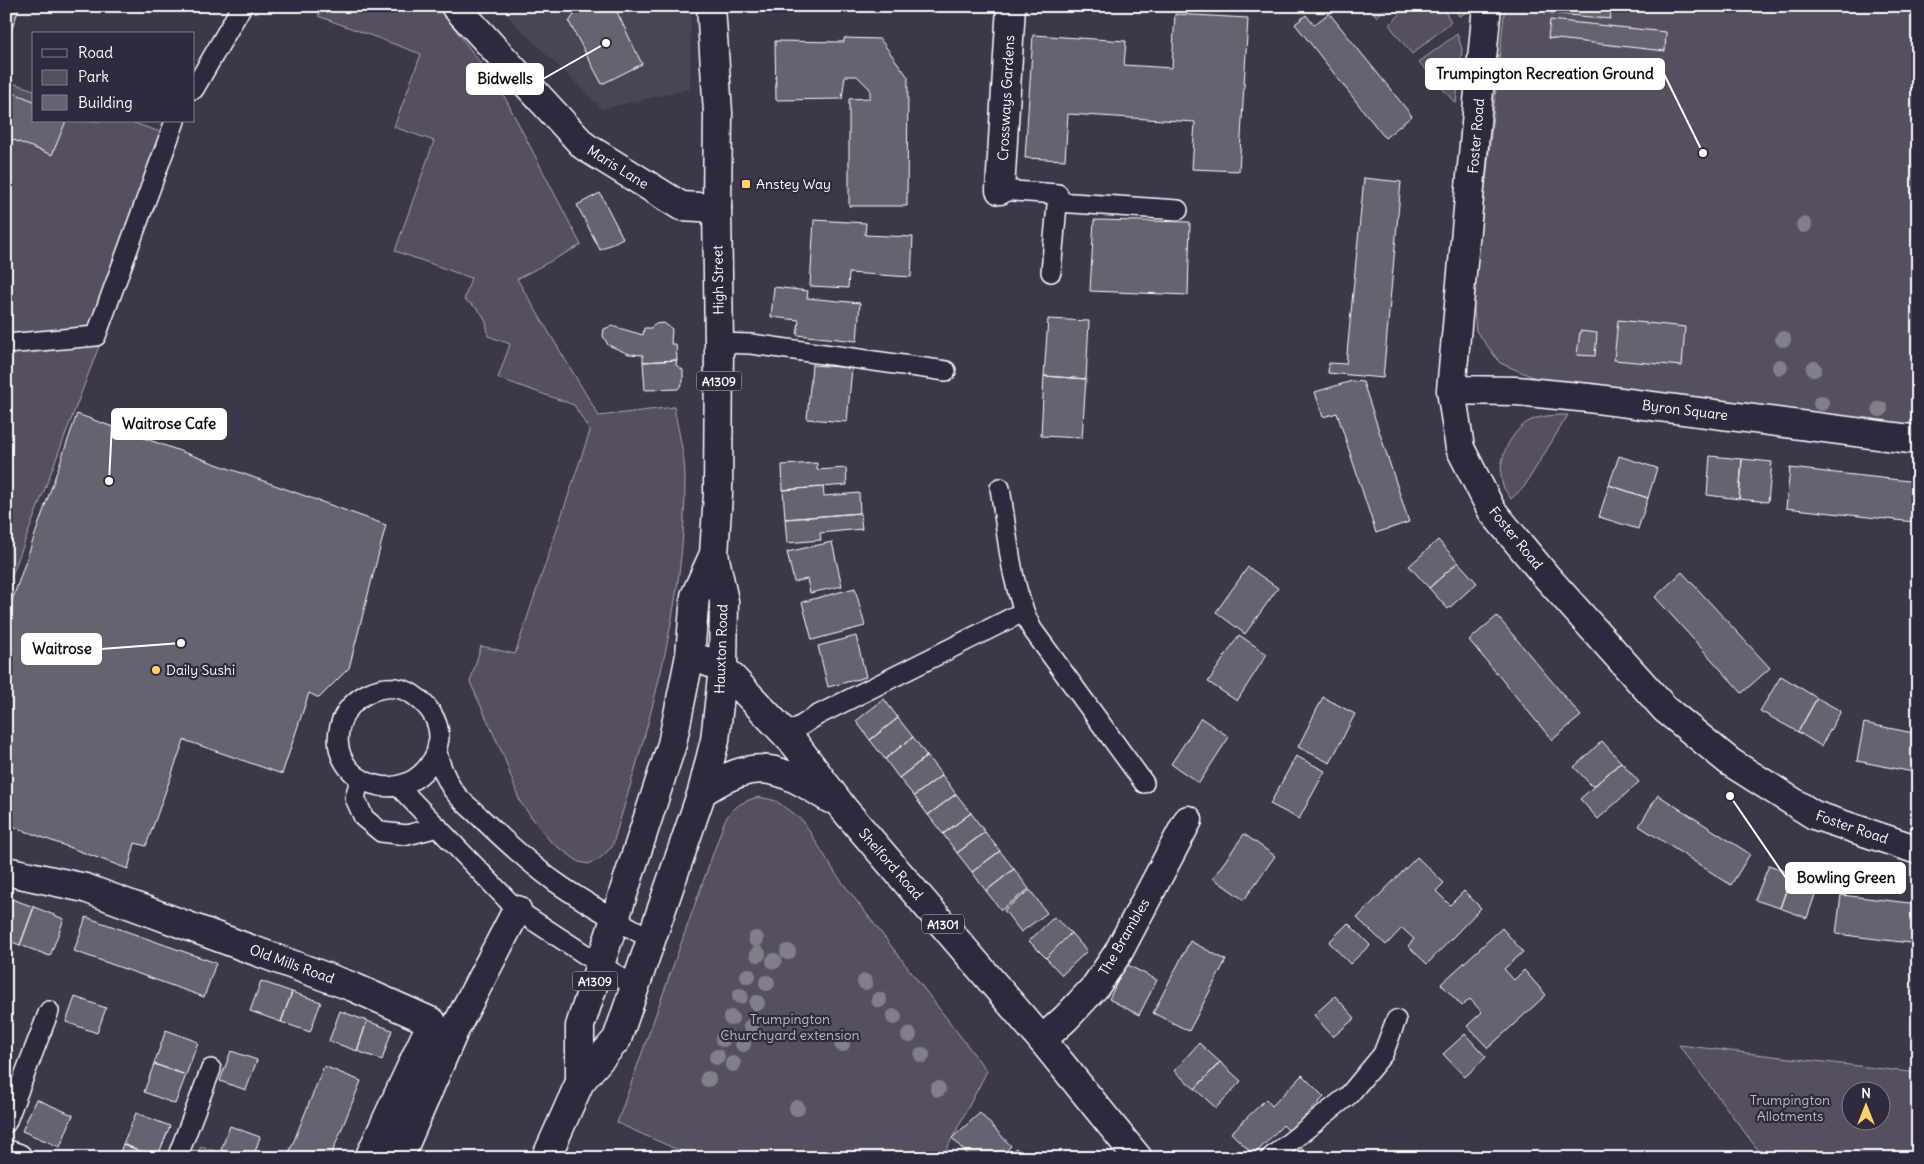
<svg xmlns="http://www.w3.org/2000/svg" width="1924" height="1164" font-family="Delius,sans-serif">
  <style>
    .built { fill: #494455 }
    .green { fill: #555060; stroke: #aaa8b0; fill-rule: evenodd }
    .building { fill: #666270; stroke: #fff }
    .lines { fill: none; stroke-linecap: round; stroke-linejoin: round }
    .lane-casing { stroke: #fff; stroke-width: 22 }
    .street-casing { stroke: #fff; stroke-width: 31 }
    .secondary-casing { stroke: #fff; stroke-width: 31 }
    .primary-casing { stroke: #fff; stroke-width: 31 }
    .lane { stroke: #2f2a3d; stroke-width: 19 }
    .street { stroke: #2f2a3d; stroke-width: 28 }
    .secondary { stroke: #2f2a3d; stroke-width: 28 }
    .primary { stroke: #2f2a3d; stroke-width: 28 }
    .tree { fill: #827e8a }
    .poi-dot { fill: #ffd166; stroke: #2f2a3d; stroke-width: 2 }
    .labels { text-anchor: middle; dominant-baseline: central; stroke-width: 4.5; stroke-linejoin: round; paint-order: stroke }
    .shield { fill: #2f2a3d; stroke: #c1bfc5; stroke-width: 1 }
    .shield-label { font-size: 12px; font-weight: bold; fill: #fff }
    .street-label { font-size: 14px; fill: #fff; stroke: #2f2a3d }
    .poi-label { font-size: 14px; fill: #fff; stroke: #2f2a3d; text-anchor: start }
    .park-label { font-size: 14px; fill: #bbb9bf; stroke: #2f2a3d }
    .leader { fill: none; stroke: #fff; stroke-width: 2 }
    .callout-dot { fill: #fff; stroke: #2f2a3d; stroke-width: 2 }
    .callout { fill: #fff; stroke: #fff; stroke-width: 2 }
    .callout-label { font-size: 15px; text-anchor: middle; font-weight: bold; fill: #111 }
  </style>
  <rect width="100%" height="100%" fill="#3c3749"/>
  <filter id="ink" filterUnits="userSpaceOnUse"><feTurbulence type="fractalNoise" baseFrequency=".02" numOctaves="2"/><feDisplacementMap in="SourceGraphic" scale="10" xChannelSelector="R" yChannelSelector="G"/><feConvolveMatrix kernelMatrix="1 2 1 2 8 2 1 2 1" color-interpolation-filters="sRGB"/></filter>
  <g filter="url(#ink)">
    <path class="built" d="M497,6H691L690,89L602,109Z"/>
    <path class="green" d="M324,6H438L502,92L581,245L517,279L599,416L674,407C678,430 685,455 685,478C686,606 648,726 612,847L598,860L588,864L579,862L550,841L520,802L504,757L470,682L481,646L515,654L590,431L574,405L498,378L510,344L488,336C487,317 481,309 464,300L471,278L395,251L434,141L394,127L421,54L318,16Z
      M1369,6H1388L1377,17Z
      M1409,6H1442L1451,22L1412,54L1389,25Z
      M1453,6H1468L1469,11L1459,16Z
      M1505,6H1918V428L1540,380L1500,363L1489,348L1476,331L1473,299Z
      M1457,34L1462,49L1456,104L1419,62Z
      M6,81L34,90V121H128L178,138L6,591Z
      M1568,415L1524,487L1511,499C1509,495 1504,490 1503,486C1496,463 1508,436 1526,423C1538,415 1555,415 1568,415Z
      M760,797L776,801L803,821L836,874L987,1071L942,1158H696L617,1123L725,820C734,806 744,800 760,797Z
      M1679,1045L1918,1073V1158H1764ZM1852,1092H1882V1122H1852Z
      M201,1146L233,1158H196Z"/>
    <path class="building" d="M6,6H20L6,45Z
      M577,6H614L642,64L602,84L569,22L578,9Z
      M1551,6H1612L1610,19L1550,13Z
      M1329,13L1412,116L1385,138L1295,24L1306,15L1314,25Z
      M1175,14L1248,18L1239,171L1192,169L1195,122L1068,114L1065,160L1025,158L1033,35L1126,41L1124,65L1172,68Z
      M1550,20L1666,32L1665,51L1548,38Z
      M844,38L880,39L908,77L907,206H849V99L870,98V89L857,76H845L842,99L776,100L775,41L844,42Z
      M6,90L34,101V121H66L52,155L6,137Z
      M1364,178L1401,182L1383,378L1328,373L1329,363L1346,364Z
      M600,193L623,238L600,250L577,205Z
      M814,220L866,223L865,235L913,237L911,277L849,273L848,288L810,286Z
      M1094,220L1190,222L1188,295L1090,291Z
      M774,287L808,291L807,298L860,303L857,341L797,335L799,320L771,317Z
      M1048,319L1089,321L1086,379L1044,376Z
      M1618,320L1685,327L1682,366L1614,360Z
      M664,323L672,329L671,344H676L677,360L643,362V355L629,354L608,345L603,336L604,329L612,326L643,335L644,328H651L654,324Z
      M1580,331L1597,333L1595,356L1577,355Z
      M677,360L676,365L683,370V382L678,389L645,390L643,362Z
      M812,365L852,368L847,422L807,419Z
      M1044,376L1086,379L1082,438L1041,436Z
      M1352,381L1363,382L1409,522L1376,533L1337,413L1323,417L1315,392Z
      M77,414L386,525L349,668L319,698L309,693L282,774L184,740L146,846L135,843L128,869L6,824V618Z
      M1619,456L1657,468L1648,498L1609,485Z
      M1710,456L1742,459L1739,499L1707,495Z
      M1742,459L1772,462L1768,502L1739,499Z
      M817,463V470L846,468L847,485L783,490L782,465Z
      M1790,468L1918,482L1914,522L1786,508Z
      M1609,485L1648,498L1638,529L1599,517Z
      M823,487L824,496L859,493L860,513L785,519L783,490Z
      M860,513L862,529L820,533L821,540L787,543L785,519Z
      M1438,540L1458,562L1429,588L1409,566Z
      M832,542L842,586L810,593L807,579L794,582L787,552Z
      M1458,562L1477,583L1448,609L1429,588Z
      M1248,567L1278,588L1245,634L1216,612Z
      M1682,572L1770,668L1742,693L1655,597Z
      M855,588L865,626L812,640L802,602Z
      M1497,616L1581,716L1552,740L1469,640Z
      M1239,635L1267,654L1237,701L1208,682Z
      M856,636L866,677L828,687L818,646Z
      M1781,676L1817,698L1798,732L1760,711Z
      M1323,697L1355,714L1330,763L1298,747Z
      M1817,698L1841,711L1821,746L1798,732Z
      M884,699L898,718L870,740L856,721Z
      M898,718L913,737L885,759L870,740Z
      M1201,718L1229,737L1199,783L1171,764Z
      M1864,723L1918,734V773L1857,761Z
      M913,737L927,756L899,778L885,759Z
      M1602,741L1621,762L1593,787L1574,767Z
      M927,756L942,775L914,796L899,778Z
      M1296,756L1325,771L1299,819L1270,804Z
      M1621,762L1639,782L1598,819L1580,799Z
      M942,775L956,794L928,815L914,796Z
      M956,794L971,813L943,834L928,815Z
      M1658,795L1750,854L1731,885L1639,826Z
      M971,813L985,832L957,853L943,834Z
      M985,832L1000,851L972,872L957,853Z
      M1244,834L1275,856L1244,900L1213,878Z
      M1000,851L1014,869L986,891L972,872Z
      M1417,857L1444,883L1436,891L1450,905L1464,891L1481,908L1427,964L1408,946L1414,939L1402,928L1386,945L1357,918Z
      M1769,865L1792,874L1780,908L1755,900Z
      M1014,869L1029,889L1001,910L986,891Z
      M1792,874L1819,883L1807,918L1780,908Z
      M1030,890L1047,913L1021,932L1004,910Z
      M1841,895L1918,904V944L1836,934Z
      M6,897L34,907L20,945L6,940Z
      M34,907L64,919L50,956L20,945Z
      M86,917L216,963L204,997L74,951Z
      M1054,917L1071,933L1046,958L1029,941Z
      M1348,923L1370,945L1350,964L1329,942Z
      M1502,928L1523,952L1504,969L1514,980L1524,970L1546,995L1488,1048L1467,1026L1482,1012L1470,999L1462,1006L1441,984Z
      M1071,933L1087,951L1062,975L1046,958Z
      M1190,941L1226,960L1189,1031L1153,1013Z
      M1126,964L1157,980L1139,1015L1109,999Z
      M261,981L292,992L281,1022L250,1011Z
      M292,992L321,1002L310,1032L281,1022Z
      M1335,996L1355,1018L1333,1037L1314,1015Z
      M75,997L106,1008L97,1033L66,1022Z
      M340,1011L367,1021L357,1051L329,1041Z
      M367,1021L392,1030L382,1060L357,1051Z
      M166,1030L198,1042L186,1075L154,1064Z
      M1465,1034L1486,1057L1465,1077L1443,1054Z
      M1199,1043L1220,1062L1195,1089L1174,1071Z
      M231,1051L257,1060L246,1090L220,1081Z
      M1220,1062L1241,1081L1216,1108L1195,1089Z
      M154,1064L186,1075L175,1104L144,1092Z
      M324,1066L361,1081L330,1158H287Z
      M1302,1075L1324,1097L1290,1132L1283,1125L1254,1155L1231,1133L1266,1099L1272,1106Z
      M36,1099L73,1115L60,1147L22,1131Z
      M136,1113L170,1126L157,1158L123,1144Z
      M980,1113L1011,1146L999,1158H971L952,1138Z
      M230,1126L260,1137L253,1158H241L221,1150Z
      M123,1144L157,1158H118Z
      M1299,1146L1311,1158H1287Z
      M1016,1148L1025,1158H1005Z"/>
    <g class="lines">
      <defs>
        <path id="lane" d="M194,89L242,6
          M1000,190L1058,194L1051,272
          M1057,202L1178,210
          M719,343L751,344L946,371
          M6,344L96,336L175,121
          M1000,488C1008,536 1010,586 1032,629L1144,783
          M787,735L816,716L1023,612
          M437,751C409,816 325,783 340,726C347,697 386,677 412,694C427,704 439,719 439,737C439,742 436,748 437,752C439,763 446,778 451,787C457,798 471,808 480,817C503,839 528,862 554,881C584,903 619,921 651,939
          M360,779L355,798L364,818L381,832L407,835L438,827
          M399,787L517,910L635,987
          M6,1123L49,1011
          M177,1158L211,1069
          M1270,1158L1349,1095L1383,1054L1396,1020"/>
        <path id="street" d="M1487,6L1451,390L1460,448L1492,511L1545,575L1665,709L1730,762L1814,815L1918,850
          M1000,190L1011,6
          M1451,390L1517,391L1589,398L1918,440
          M6,871L85,888L353,987L432,1022L369,1158
          M1042,1040L1066,1018L1095,987L1118,953L1188,820
          M6,1154L18,1158
          M399,1158L454,1031L517,910"/>
        <path id="secondary" d="M455,6L584,146L681,206L717,208"/>
        <path id="primary" d="M690,655L723,668L795,744L843,808L1042,1040L1138,1158
          M702,792C757,756 778,766 830,799
          M580,1082V1026L672,744L690,655L695,596L714,554
          M546,1158L580,1082L617,1039L702,792L715,740L723,668L724,601L714,554L718,494L719,343L717,208L718,113L711,6"/>
      </defs>
      <use href="#lane" class="lane-casing"/>
      <use href="#street" class="street-casing"/>
      <use href="#secondary" class="secondary-casing"/>
      <use href="#primary" class="primary-casing"/>
      <use href="#lane" class="lane"/>
      <use href="#street" class="street"/>
      <use href="#secondary" class="secondary"/>
      <use href="#primary" class="primary"/>
    </g>
    <g class="tree">
      <circle cx="1804" cy="225" r="8"/>
      <circle cx="1783" cy="339" r="8"/>
      <circle cx="1780" cy="367" r="8"/>
      <circle cx="1814" cy="369" r="8"/>
      <circle cx="1821" cy="403" r="8"/>
      <circle cx="1880" cy="409" r="8"/>
      <circle cx="756" cy="939" r="8"/>
      <circle cx="788" cy="952" r="8"/>
      <circle cx="758" cy="954" r="8"/>
      <circle cx="774" cy="961" r="8"/>
      <circle cx="748" cy="976" r="8"/>
      <circle cx="865" cy="982" r="8"/>
      <circle cx="767" cy="983" r="8"/>
      <circle cx="740" cy="996" r="8"/>
      <circle cx="879" cy="1000" r="8"/>
      <circle cx="757" cy="1003" r="8"/>
      <circle cx="894" cy="1017" r="8"/>
      <circle cx="731" cy="1018" r="8"/>
      <circle cx="751" cy="1027" r="8"/>
      <circle cx="909" cy="1035" r="8"/>
      <circle cx="723" cy="1039" r="8"/>
      <circle cx="743" cy="1044" r="8"/>
      <circle cx="842" cy="1044" r="8"/>
      <circle cx="922" cy="1055" r="8"/>
      <circle cx="717" cy="1057" r="8"/>
      <circle cx="733" cy="1064" r="8"/>
      <circle cx="708" cy="1079" r="8"/>
      <circle cx="938" cy="1089" r="8"/>
      <circle cx="797" cy="1108" r="8"/>
    </g>
  </g>
  <g class="poi-dot">
    <rect x="741" y="179" width="10" height="10" rx="2.5"/>
    <circle cx="156" cy="670" r="5"/>
  </g>
  <g class="labels">
    <g class="shield">
      <rect x="696.5" y="371.5" width="45" height="19" rx="4"/>
      <rect x="922" y="914.5" width="42" height="19" rx="4"/>
      <rect x="572.5" y="971.5" width="45" height="19" rx="4"/>
    </g>
    <g class="shield-label">
      <text x="719" y="381">A1309</text>
      <text x="943" y="924">A1301</text>
      <text x="595" y="981">A1309</text>
    </g>
    <g class="street-label">
      <text transform="translate(1006 98) rotate(-87)">Crossways Gardens</text>
      <text transform="translate(1476 136) rotate(-85)">Foster Road</text>
      <text transform="translate(618 167) rotate(32)">Maris Lane</text>
      <text transform="translate(718 280) rotate(-91)">High Street</text>
      <text transform="translate(1685 410) rotate(7)">Byron Square</text>
      <text transform="translate(1516 538) rotate(51)">Foster Road</text>
      <text transform="translate(721 649) rotate(-88)">Hauxton Road</text>
      <text transform="translate(1852 827) rotate(19)">Foster Road</text>
      <text transform="translate(891 864) rotate(49)">Shelford Road</text>
      <text transform="translate(1124 937) rotate(-60)">The Brambles</text>
      <text transform="translate(292 964) rotate(20)">Old Mills Road</text>
    </g>
    <g class="poi-label">
      <text x="756" y="184">Anstey Way</text>
      <text x="166" y="670">Daily Sushi</text>
    </g>
    <g class="park-label">
      <text x="790" y="1019">Trumpington<tspan x="790" dy="16">Churchyard extension</tspan></text>
      <text x="1790" y="1100">Trumpington<tspan x="1790" dy="16">Allotments</tspan></text>
    </g>
  </g>
  <path class="leader" d="M1703 153L1664 74M606 43L543 79M109 481L112 424M181 643L101 649M1730 796L1786 878"/>
  <g class="callout-dot">
    <circle cx="1703" cy="153" r="5"/>
    <circle cx="606" cy="43" r="5"/>
    <circle cx="109" cy="481" r="5"/>
    <circle cx="181" cy="643" r="5"/>
    <circle cx="1730" cy="796" r="5"/>
  </g>
  <g class="callout">
    <rect x="1426" y="59" width="238" height="30" rx="5"/>
    <rect x="467" y="64" width="76" height="30" rx="5"/>
    <rect x="112" y="409" width="114" height="30" rx="5"/>
    <rect x="22" y="634" width="79" height="30" rx="5"/>
    <rect x="1786" y="863" width="119" height="30" rx="5"/>
  </g>
  <g class="callout-label">
    <text x="1545" y="79">Trumpington Recreation Ground</text>
    <text x="505" y="84">Bidwells</text>
    <text x="169" y="429">Waitrose Cafe</text>
    <text x="62" y="654">Waitrose</text>
    <text x="1846" y="883">Bowling Green</text>
  </g>
  <rect width="1924" height="1164" fill="none" stroke="#2f2a3d" stroke-width="25"/>
  <rect x="12" y="12" width="1899" height="1139" fill="none" stroke="#fff" stroke-width="2" filter="url(#ink)"/>
  <rect x="32" y="32" width="162" height="90" fill="#2f2a3d" stroke="#827f8b"/>
  <rect x="42" y="49" width="25" height="8" fill="#2f2a3d" stroke="#827f8b"/>
  <text x="78" y="58" font-size="15" fill="#ffffff">Road</text>
  <rect x="42" y="70" width="25" height="15" fill="#555060" stroke="#827f8b"/>
  <text x="78" y="82" font-size="15" fill="#ffffff">Park</text>
  <rect x="42" y="95" width="25" height="15" fill="#666270" stroke="#827f8b"/>
  <text x="78" y="108" font-size="15" fill="#ffffff">Building</text>
  <g transform="translate(1866 1106)"><circle r="24" fill="#2f2a3d" stroke="#827f8b"/>
  <path d="M0-4L9 19L0 12L-9 19Z" fill="#ffd166"/>
  <text y="-8" font-size="14" font-weight="bold" text-anchor="middle" fill="#ffffff">N</text>
  </g>
</svg>
